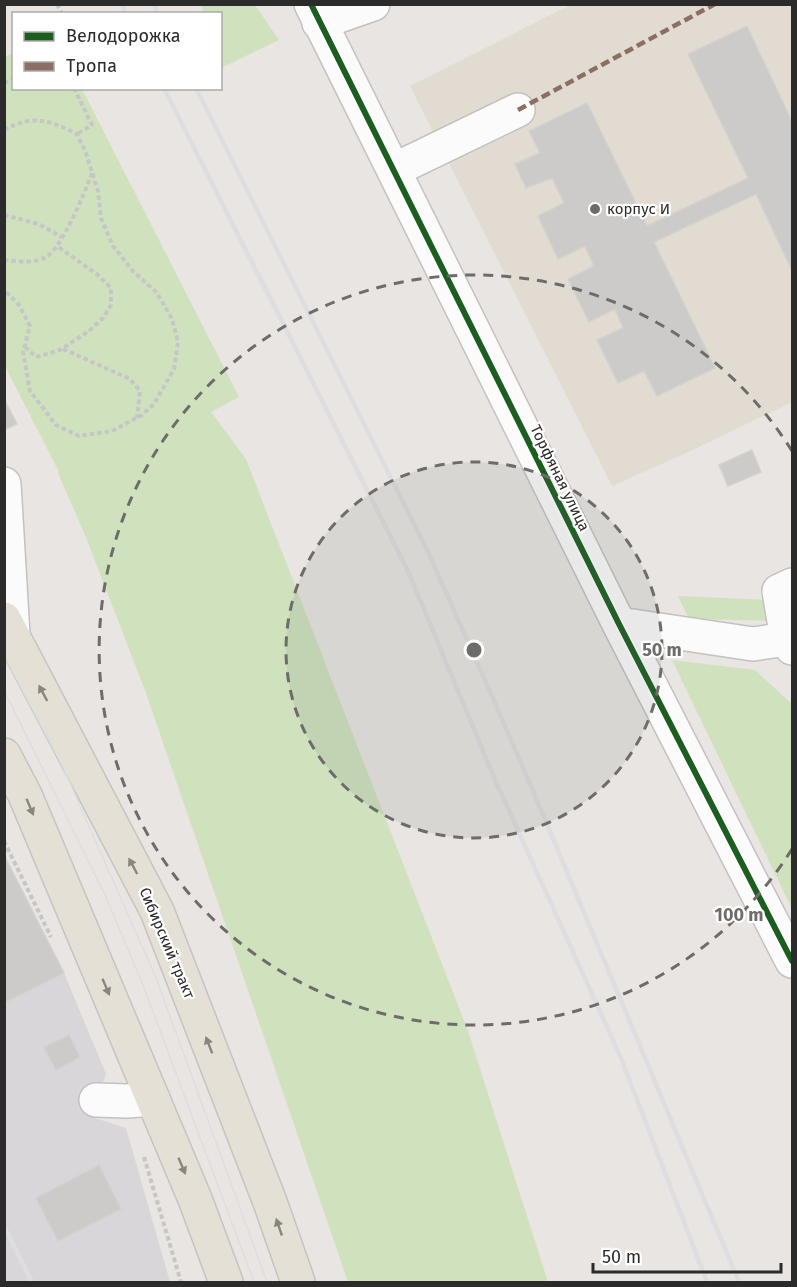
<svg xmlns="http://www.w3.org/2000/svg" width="797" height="1287" font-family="'Fira Sans',sans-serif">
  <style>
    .industrial { fill: #d9d6d9 }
    .education { fill: #e2dbd1 }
    .green { fill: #cfe2bd }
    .building { fill: #cdcbc9; stroke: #d3d1ce; stroke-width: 1.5 }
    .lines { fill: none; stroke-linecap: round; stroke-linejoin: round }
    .minor-casing { stroke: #c2c2c2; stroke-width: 36 }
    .major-casing { stroke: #c5c3c2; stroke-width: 36 }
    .path { stroke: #c6c6c6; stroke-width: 4; stroke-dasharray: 4.5 3; stroke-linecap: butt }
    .minor { stroke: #fcfbfb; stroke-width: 33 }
    .major { stroke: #e5e0d5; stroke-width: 33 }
    .tram { stroke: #dedddf; stroke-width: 1.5 }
    .rail { stroke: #dedddf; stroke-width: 4.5 }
    .quiet { stroke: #8d6e63; stroke-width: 4.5; stroke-dasharray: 9 4.5; stroke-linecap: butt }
    .cycleway-casing { stroke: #fff; stroke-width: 10 }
    .cycleway { stroke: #1b5e20; stroke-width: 6 }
    .oneway { fill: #888680 }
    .ring { fill: none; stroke: #6d6c6b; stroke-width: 3; stroke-dasharray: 10 8 }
    .poi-dot { fill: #6d6c6b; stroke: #fff; stroke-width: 2 }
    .labels { text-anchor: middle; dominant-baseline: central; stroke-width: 4.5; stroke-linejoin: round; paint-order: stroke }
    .poi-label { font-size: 15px; fill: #2b2b2b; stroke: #fff; text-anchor: start }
    .street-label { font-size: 15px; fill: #2b2b2b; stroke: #fff }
    .centre { fill: #6d6c6b; stroke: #fff; stroke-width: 3 }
    .ring-label { font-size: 18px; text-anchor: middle; font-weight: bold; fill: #6d6c6b; stroke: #fff; stroke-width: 4.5; stroke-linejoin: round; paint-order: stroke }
  </style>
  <rect width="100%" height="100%" fill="#e8e5e2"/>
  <path class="industrial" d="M4,855L64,973L106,1074L96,1100L92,1117L126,1128L170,1282H5Z"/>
  <path class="education" d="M570,5H792V402L682,455L612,486L410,86Z"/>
  <path class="green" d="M201,5H255L279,40L221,68L220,14L204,13Z
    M13,53L14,88L82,89L239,397L211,412L246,459L468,1031L548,1282H348L146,693L85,535L58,473L59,472L5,366L4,57Z
    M678,596L768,600L792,621L689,619Z
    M672,660L755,670L792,704V909Z"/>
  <path class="building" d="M747,26L792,122V271L756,194L654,242L715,368L657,396L644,371L618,383L597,340L623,328L615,309L589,322L568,279L594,266L585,246L558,259L538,216L564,203L552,178L526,188L515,164L540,153L529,131L587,103L647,226L748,178L688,54Z
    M4,399L17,424L4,430Z
    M752,450L761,472L728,486L719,465Z
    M4,855L64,973L4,1003Z
    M69,1035L80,1057L56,1070L44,1047Z
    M99,1165L121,1209L58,1241L36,1198Z"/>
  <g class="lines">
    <defs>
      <path id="minor" d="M311,4L619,624L792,961
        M319,23L373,4
        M394,170L518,110
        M4,484L13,635
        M619,624L753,644L787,639L792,648
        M787,639L779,591L792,585
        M96,1100L127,1101L153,1099"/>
      <path id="major" d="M4,619L157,911L270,1202L298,1282
        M4,755L25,795L195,1199L226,1282"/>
    </defs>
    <use href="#minor" class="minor-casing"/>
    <use href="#major" class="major-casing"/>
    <path class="path" d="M57,4L62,14
      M4,83L14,78
      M74,88L92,125L77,134
      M4,130C34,114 48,120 77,134L86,153L98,191L101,218L113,246L132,270L157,293L172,319L178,342L174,369L154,404L142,415L112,431L79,436L56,425L30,391L23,352L30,326L19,305L4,290
      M4,215L39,224L61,237
      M4,260C17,261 34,264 46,257C61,250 86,190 92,173
      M25,347L36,357L60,350L89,331L103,318L111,305V288L98,275L57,246
      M63,349L130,379L140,391L137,418
      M4,841L51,937
      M144,1157L181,1282"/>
    <use href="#minor" class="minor"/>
    <use href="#major" class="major"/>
    <path class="tram" d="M4,655L62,765L156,978L267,1282
      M4,690L105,895L143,985L254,1282"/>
    <path class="rail" d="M122,4L126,14
      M154,4L158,14
      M164,88L408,571L496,782L621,1058L707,1282
      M196,88L430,556L523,767L739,1282
      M4,1226L32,1282"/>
    <path class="quiet" d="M518,110L715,4"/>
    <defs>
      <path id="cycleway" d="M311,4L619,624L792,961"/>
    </defs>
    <use href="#cycleway" class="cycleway-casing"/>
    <use href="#cycleway" class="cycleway"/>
  </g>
  <defs><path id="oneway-solid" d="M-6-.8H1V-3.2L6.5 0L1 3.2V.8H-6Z" transform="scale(1.5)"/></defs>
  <g class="oneway">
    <use href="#oneway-solid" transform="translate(43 693) rotate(-118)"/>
    <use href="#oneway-solid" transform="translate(30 807) rotate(67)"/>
    <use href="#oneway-solid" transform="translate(133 866) rotate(-118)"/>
    <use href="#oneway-solid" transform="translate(106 987) rotate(67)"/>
    <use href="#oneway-solid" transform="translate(209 1045) rotate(-111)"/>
    <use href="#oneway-solid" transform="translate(182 1166) rotate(67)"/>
    <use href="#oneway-solid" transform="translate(279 1227) rotate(-109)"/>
  </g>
  <circle cx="474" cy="650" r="188" fill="#6d6c6b" fill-opacity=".12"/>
  <g class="ring">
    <circle cx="474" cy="650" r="188"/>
    <path d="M792 849A375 375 0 1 1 792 451"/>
  </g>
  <circle class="poi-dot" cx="595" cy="209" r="6"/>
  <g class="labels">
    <g class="poi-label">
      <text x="607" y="209">корпус И</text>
    </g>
    <g class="street-label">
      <text transform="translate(560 478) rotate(64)">Торфяная улица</text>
      <text transform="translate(167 943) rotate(67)">Сибирский тракт</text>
    </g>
  </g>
  <circle cx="474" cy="650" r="9" class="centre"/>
  <g class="ring-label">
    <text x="662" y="656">50 m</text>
    <text x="739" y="921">100 m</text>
  </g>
  <rect width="797" height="1287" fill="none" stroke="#2b2b2b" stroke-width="12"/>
  <rect x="12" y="12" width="210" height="78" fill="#ffffff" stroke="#aaaaaa" stroke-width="1.5"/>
  <rect x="24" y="32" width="30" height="9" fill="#1b5e20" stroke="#aaaaaa" stroke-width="1.5"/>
  <text x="66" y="42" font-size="18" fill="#2b2b2b">Велодорожка</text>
  <rect x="24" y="62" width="30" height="9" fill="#8d6e63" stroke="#aaaaaa" stroke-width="1.5"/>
  <text x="66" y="72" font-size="18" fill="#2b2b2b">Тропа</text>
  <path d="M593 1263v9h188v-9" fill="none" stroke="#2b2b2b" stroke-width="3"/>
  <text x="602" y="1263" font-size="18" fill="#2b2b2b" stroke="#ffffff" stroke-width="4.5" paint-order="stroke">50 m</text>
</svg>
